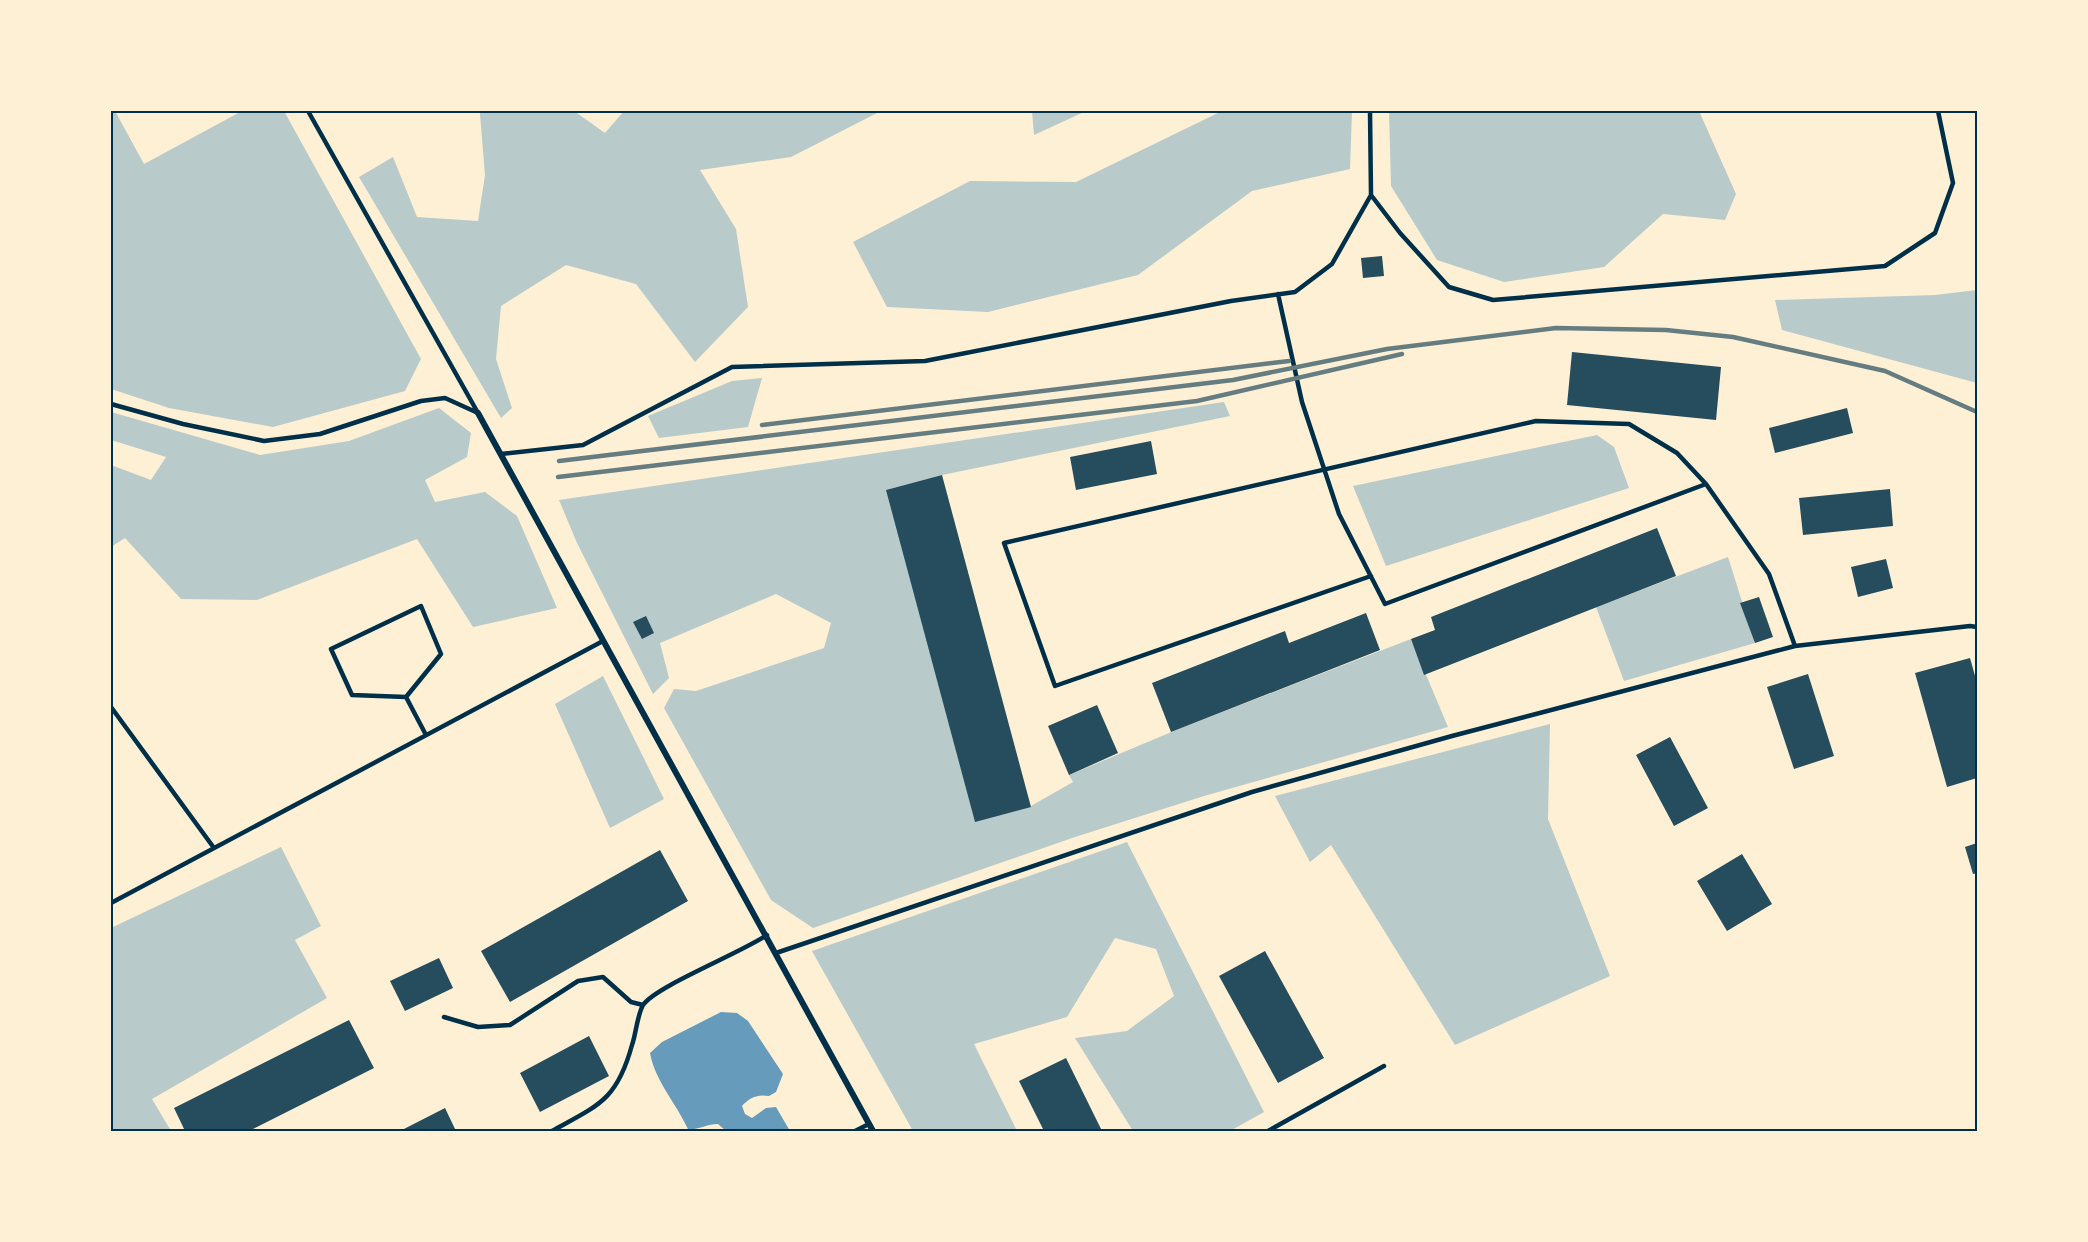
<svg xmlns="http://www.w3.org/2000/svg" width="2088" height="1242" font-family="'Nunito Sans',sans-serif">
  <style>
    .green { fill: #b9caca }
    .water { fill: #669bbc }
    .building { fill: #264d5e }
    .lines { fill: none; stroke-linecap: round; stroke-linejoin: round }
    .service { stroke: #003049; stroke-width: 4.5 }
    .minor { stroke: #003049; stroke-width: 6 }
    .rail { stroke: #657d81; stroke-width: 4.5 }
    .neatline { fill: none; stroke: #003049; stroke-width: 2 }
  </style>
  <rect width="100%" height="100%" fill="#fdf0d5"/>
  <path class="green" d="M111,111H115L144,164L242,111H284L421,359L405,391L273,427L169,408L111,389Z
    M482,111H574L605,133L624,111H881L791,157L700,170L736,229L748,307L695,362L636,284L566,265L501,306L496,359L512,408L501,418L359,177L393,157L417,217L478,221L485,175L480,114Z
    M1032,111H1086L1034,135Z
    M1222,111H1352L1350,169L1252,191L1138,275L988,312L887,307L853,242L970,181L1076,182Z
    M1389,111H1699L1736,194L1725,220L1663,214L1604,267L1504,282L1437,260L1391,186Z
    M1977,290V383L1782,330L1775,300L1935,295Z
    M762,378L748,427L659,438L648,416L732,381Z
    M1224,402L1230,416L942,475L887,490L975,821L1031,806L1073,782L1069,775L1181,728L1411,639L1448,727L1204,796L1075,837L813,928L771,900L664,708L674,689L696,691L824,648L831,623L776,594L660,643L669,678L653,694L577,543L559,500Z
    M439,408L471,433L467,457L425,480L435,502L485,492L517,516L557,608L473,627L417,539L257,600L181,599L125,538L111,547V465L151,480L166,457L111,440V412L260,455L349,441Z
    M1597,435L1614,447L1629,488L1386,566L1353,486Z
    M1728,557L1755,643L1624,681L1596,607Z
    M603,676L664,799L610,828L555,704Z
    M1550,724L1548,819L1610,976L1455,1045L1331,845L1310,862L1275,796Z
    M1127,842L1264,1112L1230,1131H1133L1075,1038L1127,1031L1174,996L1156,949L1115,938L1067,1017L974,1044L1017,1131H913L812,951Z
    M281,847L321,926L295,940L327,998L152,1099L171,1131H111V928Z"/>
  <path class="water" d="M721,1012L737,1013L748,1021L783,1074L776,1092L769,1096C758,1094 750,1097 742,1106L745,1114L752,1118L766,1108L776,1107L790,1131H726L718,1124C707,1124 699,1130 688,1129C676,1103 655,1081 650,1053L662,1042Z"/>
  <path class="building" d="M1382,256L1384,276L1363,278L1361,258Z
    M1572,352L1721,367L1716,420L1567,405Z
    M1847,408L1853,433L1775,453L1769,428Z
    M1151,441L1157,474L1076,490L1070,457Z
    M942,475L1031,807L975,822L886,490Z
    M1890,489L1893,526L1803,535L1799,498Z
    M1657,528L1676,576L1424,675L1411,639L1435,630L1431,617Z
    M1886,559L1893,588L1858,597L1851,567Z
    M1759,597L1773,637L1755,643L1740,603Z
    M1366,613L1380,650L1171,732L1152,683L1285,631L1289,643Z
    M646,616L654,633L642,639L633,622Z
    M1970,658L1977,683V778L1947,787L1915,673Z
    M1808,674L1834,756L1794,769L1767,687Z
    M1097,705L1118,753L1069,775L1048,726Z
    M1670,737L1708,808L1674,826L1636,755Z
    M1977,843V873L1973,874L1965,847Z
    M660,850L688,901L510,1002L481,951Z
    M1742,854L1772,904L1727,931L1697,881Z
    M1265,951L1324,1058L1278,1083L1219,976Z
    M439,958L453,988L405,1011L390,981Z
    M349,1020L374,1068L249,1131H185L174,1108Z
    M589,1036L609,1076L540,1112L520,1073Z
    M1066,1058L1102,1131H1044L1019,1081Z
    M445,1108L456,1131H400Z"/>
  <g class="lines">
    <path class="service" d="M308,111L478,413
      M1371,195L1400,233L1449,287L1493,300L1885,266L1935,233L1953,183L1938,111
      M1278,294L1302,402L1339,514L1385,604L1706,484L1769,574L1795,646
      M111,404L183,424L264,441L320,434L421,401L445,398L478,413
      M501,454L583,445L732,367L925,361L1231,301L1295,292L1332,264L1371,195L1370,111
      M1371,576L1055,686L1004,543L1536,421L1629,424L1677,453L1706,484
      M406,697L352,695L331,649L421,606L441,654L406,697L426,735
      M111,707L214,848
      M111,903L603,641
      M776,953L1252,792L1452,736L1795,646L1970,626L1977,627
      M444,1017L478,1027L510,1025L578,981L603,977L631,1002L643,1005
      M552,1131C599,1105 617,1100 632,1045C636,1034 637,1016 643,1005C656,986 741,953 767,935
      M855,1131L869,1124
      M1268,1131L1384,1066"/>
    <path class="minor" d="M478,413L873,1131"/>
    <path class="rail" d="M762,425L1289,361
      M559,461L1233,380L1387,349L1556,328L1666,330L1733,337L1885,371L1977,412
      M558,477L1197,401L1402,354"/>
  </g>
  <rect width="2088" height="1242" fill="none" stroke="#fdf0d5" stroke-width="225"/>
  <rect x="112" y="112" width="1864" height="1018" class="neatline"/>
</svg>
